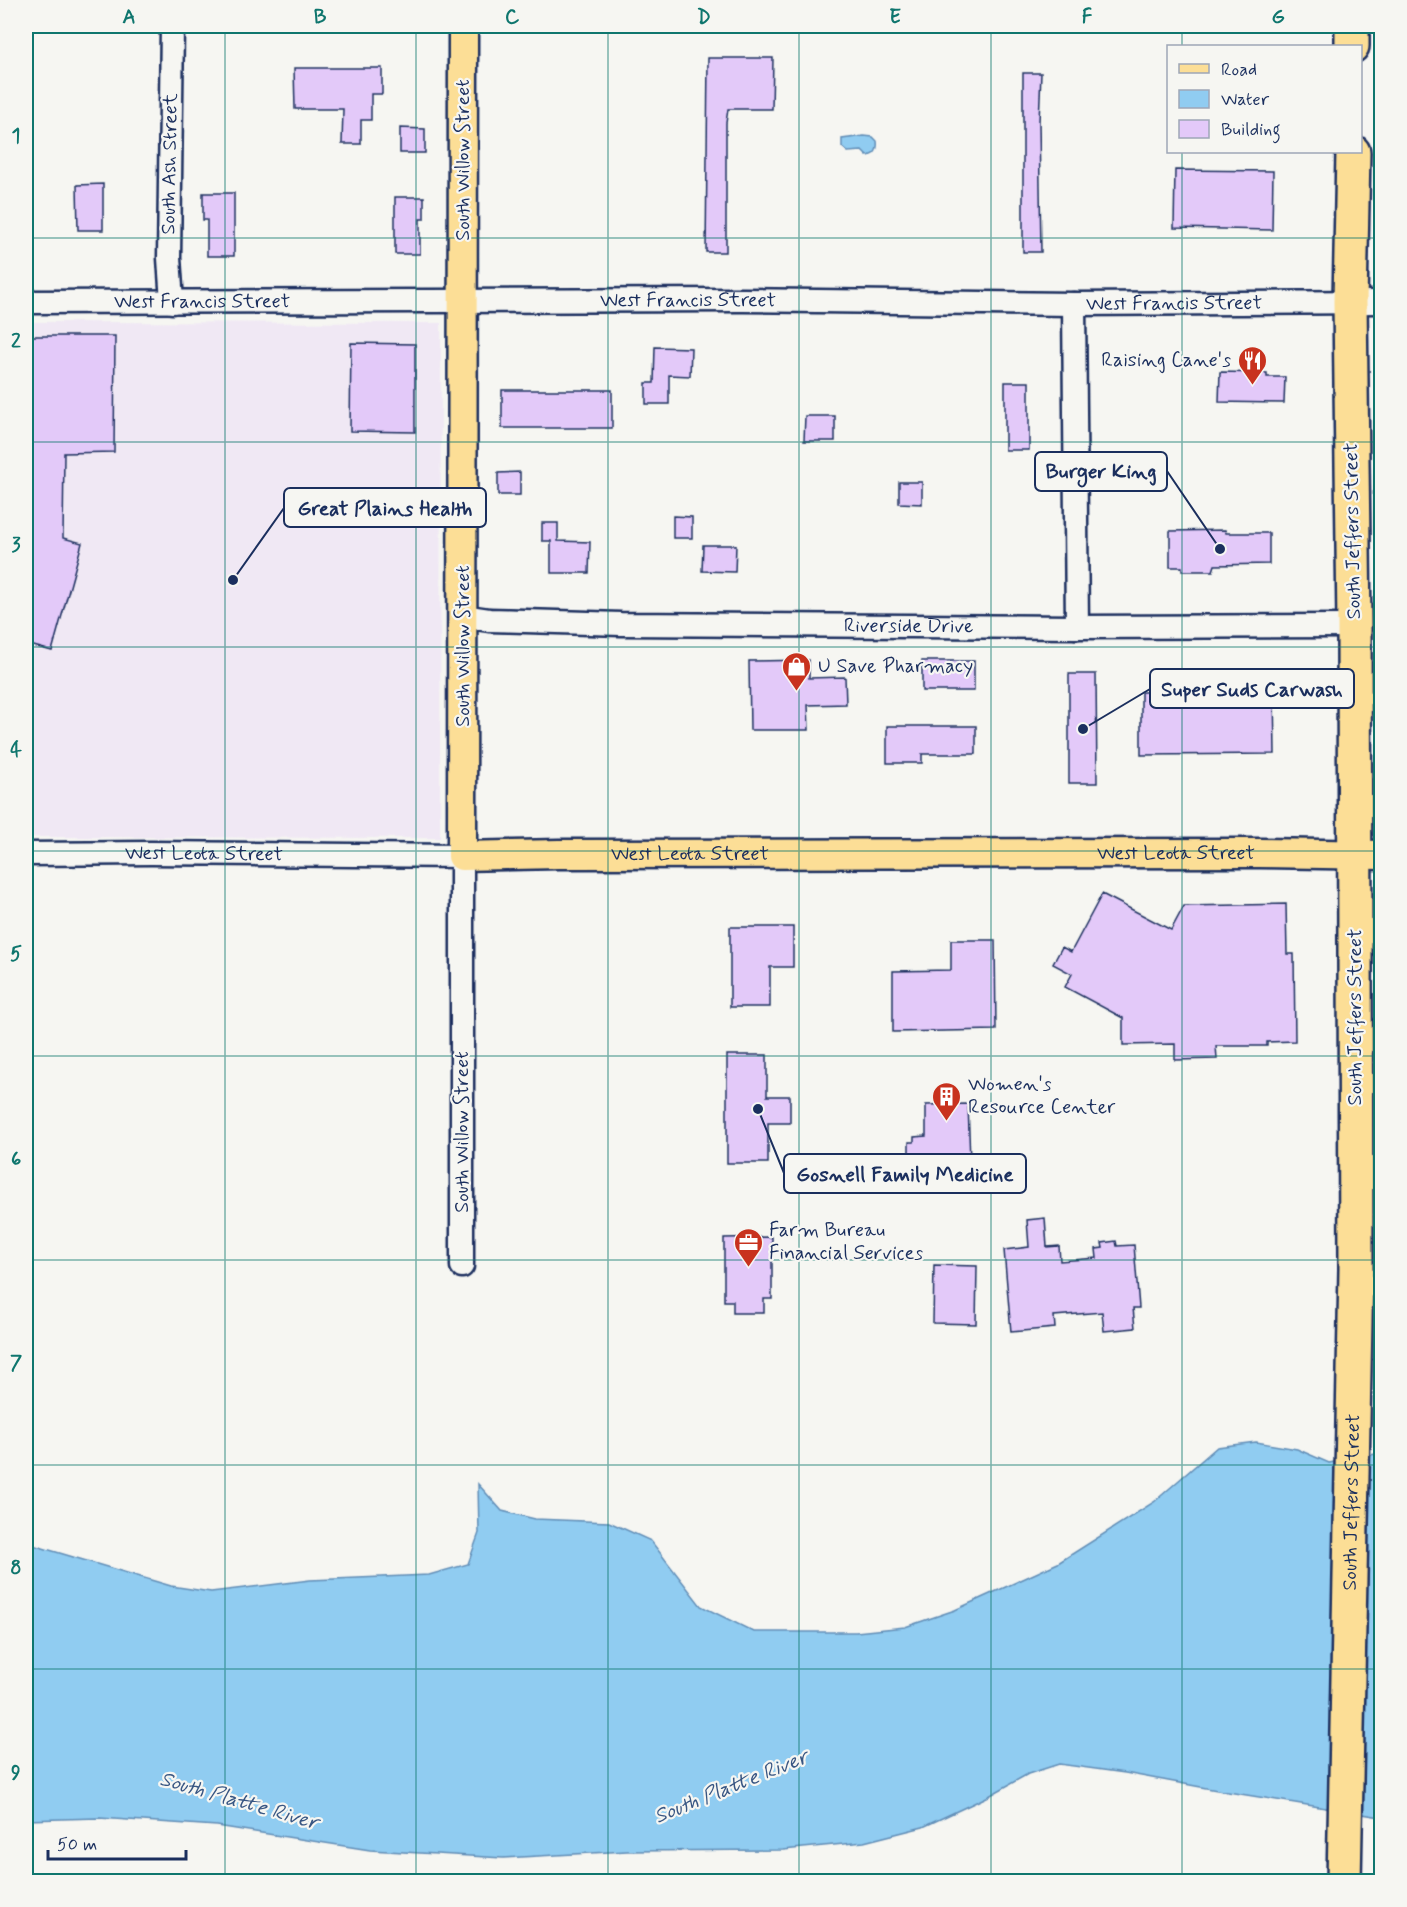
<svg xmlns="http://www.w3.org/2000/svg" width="1407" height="1907" font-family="Mynerve,sans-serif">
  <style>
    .built { fill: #f0e8f4 }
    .water { fill: #90ccf1; stroke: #618db6; stroke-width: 1.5 }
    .building { fill: #e3c9f9; stroke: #1b2f5e; stroke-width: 1.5 }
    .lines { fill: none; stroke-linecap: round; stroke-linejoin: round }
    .minor-casing { stroke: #1b2f5e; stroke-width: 27 }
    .major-casing { stroke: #1b2f5e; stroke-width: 33 }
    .highway-casing { stroke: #1b2f5e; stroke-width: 38 }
    .minor { stroke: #f6f6f2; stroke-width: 22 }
    .major { stroke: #fcde96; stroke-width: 28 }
    .highway { stroke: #fcde96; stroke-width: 33 }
    .grid { fill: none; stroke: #0f766e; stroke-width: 1.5; stroke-opacity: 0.55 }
    .labels { text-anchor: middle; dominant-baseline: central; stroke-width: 4.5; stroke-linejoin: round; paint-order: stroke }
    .street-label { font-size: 20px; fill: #1b2f5e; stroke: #f6f6f2 }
    .poi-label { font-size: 20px; fill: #1b2f5e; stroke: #f6f6f2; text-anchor: start }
    .water-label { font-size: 21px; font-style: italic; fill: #385683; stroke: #f6f6f2 }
    .leader { fill: none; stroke: #1b2f5e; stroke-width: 2 }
    .callout-dot { fill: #1b2f5e; stroke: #f6f6f2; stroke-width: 2 }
    .callout { fill: #f6f6f2; stroke: #1b2f5e; stroke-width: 2 }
    .callout-label { font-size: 21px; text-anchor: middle; font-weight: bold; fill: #1b2f5e }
    .neatline { fill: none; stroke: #0f766e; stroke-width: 2 }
    .grid-label { font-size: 20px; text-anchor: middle; font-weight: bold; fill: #0f766e }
  </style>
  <rect width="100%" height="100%" fill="#f6f6f2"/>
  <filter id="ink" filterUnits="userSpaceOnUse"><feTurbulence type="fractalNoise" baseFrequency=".0167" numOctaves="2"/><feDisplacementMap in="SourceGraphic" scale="12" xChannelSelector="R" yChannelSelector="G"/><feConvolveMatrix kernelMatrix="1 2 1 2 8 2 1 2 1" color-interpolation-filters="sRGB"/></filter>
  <g filter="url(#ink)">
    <path class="built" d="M26,322L441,323L440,838L26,837Z"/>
    <path class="water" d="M864,136L873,137L877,141C878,149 876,155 867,156L862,151L848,152L842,147V139Z
      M1256,1442L1297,1449L1329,1463L1381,1453V1817L1228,1792L1125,1773L1059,1764L1028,1774L989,1796L923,1827L864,1842L783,1850L627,1851L503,1858L370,1850L217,1826L99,1818L26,1820V1543L171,1586L211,1592L310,1580L429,1575L468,1564L479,1533L478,1484L502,1511L535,1519L609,1522L651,1541L701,1606L754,1632H856L905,1627L955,1610L1058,1563L1154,1502L1217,1447Z"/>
    <path class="building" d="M708,58H773L772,109H728L726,123V252H706Z
      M294,68H382V94H371V120H361V144H342L343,109H295Z
      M1023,73H1041L1039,122L1041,252H1023Z
      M400,128L425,129V153H400Z
      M1175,170L1273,171L1272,230L1174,228Z
      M103,184V230H78L77,185Z
      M203,193H234V256H207V220H203Z
      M395,197H424V219H420V254H395Z
      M26,336H115L114,452L64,453L63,538L82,543L52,651L26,644Z
      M351,343L415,344V432L350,431Z
      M655,347L691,348L690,376L669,375V404H646V383H654Z
      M1220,372L1267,373V377H1285L1284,403L1219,402Z
      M1005,382H1029V450H1005Z
      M502,390H612V428H502Z
      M805,416H835V441H804Z
      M520,472V495H498V473Z
      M899,482H922V504L899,503Z
      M673,516L692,517V538H673Z
      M542,523H558V541L590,542L589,573H551V541H542Z
      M1225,530L1226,533H1269V564L1215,565L1213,571H1182V567H1170V531Z
      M703,545H736L735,572L702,571Z
      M809,660V678L845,677L846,704L808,705L809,730H750L749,661Z
      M922,661H974V691H922Z
      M1069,674H1096L1097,783H1069Z
      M1274,691L1275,754L1141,755V692Z
      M887,726H976V754H922V763H887Z
      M1102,894L1171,930L1184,906L1286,904L1287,954H1294L1295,1041L1267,1042V1046H1216L1217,1059L1175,1060V1044L1123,1045V1018L1065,987L1072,974L1053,964L1062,947L1071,952Z
      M730,927H793V967H770V1007H730Z
      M951,940H995L996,1030L893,1032V971L951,970Z
      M727,1055H767V1096H790V1123H768V1163H727Z
      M968,1104L970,1161L936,1162V1168H917V1157H909V1142H914V1137L926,1136V1105Z
      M1045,1218L1047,1247L1059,1246L1060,1261L1097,1258L1096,1249L1103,1248L1102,1243L1116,1241L1117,1246L1134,1245L1139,1308H1133L1135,1328L1104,1331L1102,1312L1054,1316L1055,1328L1011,1332L1004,1250L1029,1247L1027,1220Z
      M772,1237V1299H764V1313H733V1301H724V1238Z
      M934,1265L977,1266L976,1324L933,1323Z"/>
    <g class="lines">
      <defs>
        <g id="minor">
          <path d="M172,26L169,258L172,302"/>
          <path id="s1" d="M26,302L742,300L1074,304L1382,302"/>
          <path d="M1074,304L1077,627"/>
          <path id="s2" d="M462,616L489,620L621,624L1077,627L1354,626"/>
          <path id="s3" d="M26,854L151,853L462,856V1266"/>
        </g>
        <g id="major">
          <path id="s4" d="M463,26L462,856L559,854L1259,853L1382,855"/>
        </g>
        <g id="highway">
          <path d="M1352,26V46"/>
          <path id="s5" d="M1344,1882L1356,1269L1354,626L1350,302L1353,152"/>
        </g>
      </defs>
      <use href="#minor" class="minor-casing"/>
      <use href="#major" class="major-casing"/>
      <use href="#highway" class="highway-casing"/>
      <use href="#minor" class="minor"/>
      <use href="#major" class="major"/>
      <use href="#highway" class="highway"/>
    </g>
  </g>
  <path class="grid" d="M225,26V1882M416,26V1882M608,26V1882M799,26V1882M991,26V1882M1182,26V46M1182,152V1882M26,238H1382M26,442H1382M26,647H1382M26,851H1382M26,1056H1382M26,1260H1382M26,1465H1382M26,1669H1382"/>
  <defs>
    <symbol id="restaurant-pin" viewBox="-11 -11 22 30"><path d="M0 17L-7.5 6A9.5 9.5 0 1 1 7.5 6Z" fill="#c8321e" stroke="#f6f6f2"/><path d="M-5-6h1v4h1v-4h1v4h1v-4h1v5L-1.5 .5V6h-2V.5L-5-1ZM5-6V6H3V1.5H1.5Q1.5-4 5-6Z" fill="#fff"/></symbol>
    <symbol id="shop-pin" viewBox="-11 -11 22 30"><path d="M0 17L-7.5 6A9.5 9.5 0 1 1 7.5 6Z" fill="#c8321e" stroke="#f6f6f2"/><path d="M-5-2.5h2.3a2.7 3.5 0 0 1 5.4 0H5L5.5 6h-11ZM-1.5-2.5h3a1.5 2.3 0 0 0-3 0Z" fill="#fff"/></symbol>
    <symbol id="building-pin" viewBox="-11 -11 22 30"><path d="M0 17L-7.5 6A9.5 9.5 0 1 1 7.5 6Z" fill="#c8321e" stroke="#f6f6f2"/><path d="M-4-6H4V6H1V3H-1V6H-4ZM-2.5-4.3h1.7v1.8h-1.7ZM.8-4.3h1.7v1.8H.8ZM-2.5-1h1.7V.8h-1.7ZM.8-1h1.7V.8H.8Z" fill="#fff"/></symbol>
    <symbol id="office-pin" viewBox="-11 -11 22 30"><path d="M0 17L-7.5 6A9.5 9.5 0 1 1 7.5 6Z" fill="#c8321e" stroke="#f6f6f2"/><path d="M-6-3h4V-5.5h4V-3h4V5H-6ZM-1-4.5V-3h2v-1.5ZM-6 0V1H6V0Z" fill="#fff"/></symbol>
  </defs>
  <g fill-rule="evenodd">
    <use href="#restaurant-pin" x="1236" y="344" width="33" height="45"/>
    <use href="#shop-pin" x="780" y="650" width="33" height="45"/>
    <use href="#building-pin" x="930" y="1080" width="33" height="45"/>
    <use href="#office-pin" x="732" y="1226" width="33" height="45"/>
  </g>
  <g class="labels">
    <g class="street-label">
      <text transform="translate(463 160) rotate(-90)">South Willow Street</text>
      <text transform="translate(170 164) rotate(-89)">South Ash Street</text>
      <text stroke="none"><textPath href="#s1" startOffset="662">West Francis Street</textPath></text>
      <text stroke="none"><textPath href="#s1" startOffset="176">West Francis Street</textPath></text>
      <text stroke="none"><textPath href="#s1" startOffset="1148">West Francis Street</textPath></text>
      <text transform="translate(1353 531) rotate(-91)">South Jeffers Street</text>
      <text stroke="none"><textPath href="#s2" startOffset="447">Riverside Drive</textPath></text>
      <text transform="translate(463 646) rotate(-90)">South Willow Street</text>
      <text stroke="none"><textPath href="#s4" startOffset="1544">West Leota Street</textPath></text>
      <text stroke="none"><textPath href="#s3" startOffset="178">West Leota Street</textPath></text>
      <text stroke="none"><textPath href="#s4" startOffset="1058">West Leota Street</textPath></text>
      <text transform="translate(1355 1017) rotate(-90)">South Jeffers Street</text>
      <text transform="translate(462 1132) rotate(-90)">South Willow Street</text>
      <text stroke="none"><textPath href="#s5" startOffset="380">South Jeffers Street</textPath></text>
    </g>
    <g class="poi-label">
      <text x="1231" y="360" text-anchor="end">Raising Cane's</text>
      <text x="818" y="666">U Save Pharmacy</text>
      <text x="968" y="1084">Women's<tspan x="968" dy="23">Resource Center</tspan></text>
      <text x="769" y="1230">Farm Bureau<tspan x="769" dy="23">Financial Services</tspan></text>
    </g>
    <g class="water-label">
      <text transform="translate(731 1787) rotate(-22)">South Platte River</text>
      <text transform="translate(239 1801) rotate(16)">South Platte River</text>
    </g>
  </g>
  <path class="leader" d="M1220 549L1167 471M233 580L284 508M1083 729L1150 689M758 1109L784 1173"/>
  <g class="callout-dot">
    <circle cx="1220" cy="549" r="6"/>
    <circle cx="233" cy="580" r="6"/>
    <circle cx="1083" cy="729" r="6"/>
    <circle cx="758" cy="1109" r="6"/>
  </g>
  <g class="callout">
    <rect x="1035" y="452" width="132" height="39" rx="6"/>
    <rect x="284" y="488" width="202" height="39" rx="6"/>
    <rect x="1150" y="669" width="204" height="39" rx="6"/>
    <rect x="784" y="1154" width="242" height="39" rx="6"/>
  </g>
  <g class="callout-label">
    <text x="1101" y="478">Burger King</text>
    <text x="385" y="515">Great Plains Health</text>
    <text x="1252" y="696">Super Suds Carwash</text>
    <text x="905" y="1181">Gosnell Family Medicine</text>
  </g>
  <rect width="1407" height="1907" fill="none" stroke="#f6f6f2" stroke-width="66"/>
  <rect x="1167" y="45" width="195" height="108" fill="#f6f6f2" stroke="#9ea6b7" stroke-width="1.5"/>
  <rect x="1179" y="64" width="30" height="9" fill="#fcde96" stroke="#9ea6b7" stroke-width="1.5"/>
  <text x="1221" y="75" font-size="18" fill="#1b2f5e">Road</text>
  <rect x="1179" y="90" width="30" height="18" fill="#90ccf1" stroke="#9ea6b7" stroke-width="1.5"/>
  <text x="1221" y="105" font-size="18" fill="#1b2f5e">Water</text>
  <rect x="1179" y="120" width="30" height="18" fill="#e3c9f9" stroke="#9ea6b7" stroke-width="1.5"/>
  <text x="1221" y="135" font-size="18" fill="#1b2f5e">Building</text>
  <path d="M48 1850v9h138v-9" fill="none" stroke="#1b2f5e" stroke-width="3"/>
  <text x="57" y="1850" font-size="18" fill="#1b2f5e" stroke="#f6f6f2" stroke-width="4.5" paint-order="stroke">50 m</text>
  <rect x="33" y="33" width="1341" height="1841" class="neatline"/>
  <g class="grid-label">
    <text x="129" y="23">A</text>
    <text x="320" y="23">B</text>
    <text x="512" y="23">C</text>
    <text x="704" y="23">D</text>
    <text x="895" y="23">E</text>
    <text x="1087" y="23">F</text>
    <text x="1278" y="23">G</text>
    <text x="16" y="142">1</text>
    <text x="16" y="347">2</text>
    <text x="16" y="551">3</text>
    <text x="16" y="756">4</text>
    <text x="16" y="960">5</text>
    <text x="16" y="1165">6</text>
    <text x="16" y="1369">7</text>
    <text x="16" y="1574">8</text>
    <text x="16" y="1779">9</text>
  </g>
</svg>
